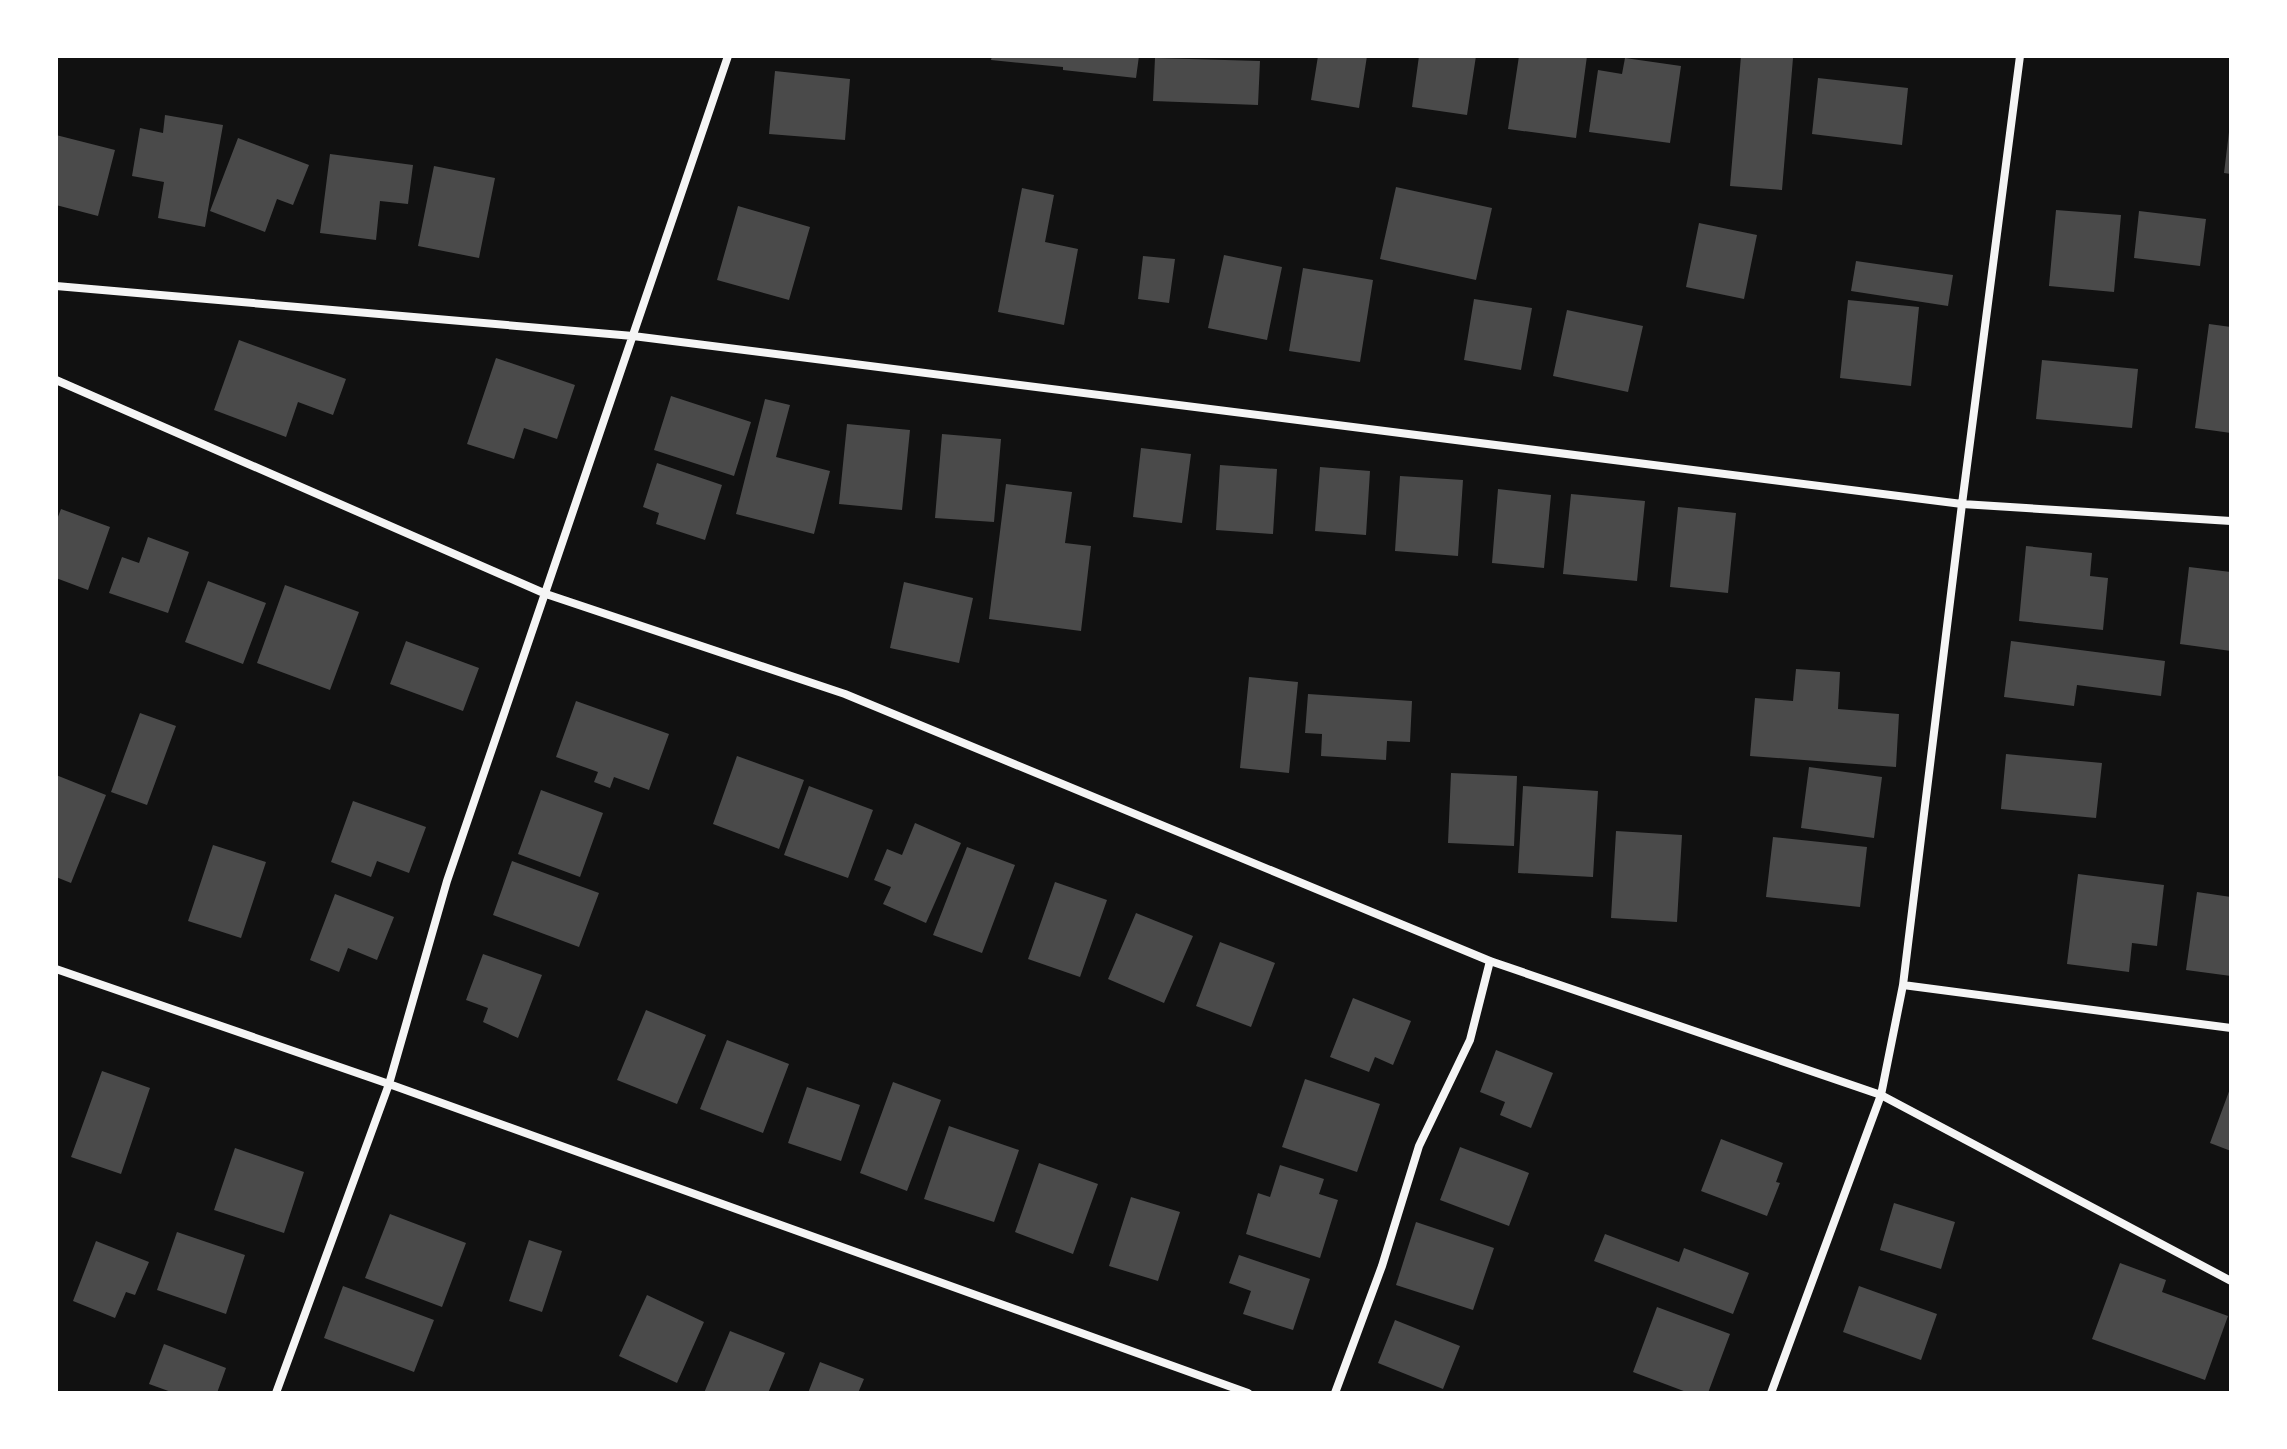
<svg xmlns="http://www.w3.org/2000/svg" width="2287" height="1449" font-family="Commissioner,sans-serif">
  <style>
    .building { fill: #4a4a4a }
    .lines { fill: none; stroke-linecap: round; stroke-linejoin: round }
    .minor { stroke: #f5f5f5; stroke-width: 8 }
  </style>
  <rect width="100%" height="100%" fill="#111"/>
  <path class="building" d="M992,56H1139L1136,78L1063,70V67L991,60Z
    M1318,56H1367L1359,108L1311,100Z
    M1419,56H1476L1467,115L1412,107Z
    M1519,56H1587L1576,138L1508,129Z
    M1741,56L1793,58L1782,190L1730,186Z
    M1155,58L1260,61L1258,105L1153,101Z
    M1625,58L1681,66L1670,143L1589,132L1598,70L1622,74Z
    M775,71L850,79L845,140L769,134Z
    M1818,78L1908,88L1902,145L1812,134Z
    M165,115L223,125L205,227L158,218L164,182L132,176L140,128L163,133Z
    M2229,132H2231V174L2224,173Z
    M56,135L115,150L98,216L56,205Z
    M238,138L309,165L293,205L277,199L265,232L210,211Z
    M330,154L413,165L408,204L380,201L376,240L320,233Z
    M434,166L495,178L479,258L418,246Z
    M1396,187L1492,208L1476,280L1380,259Z
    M1022,188L1054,195L1045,242L1078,249L1064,325L998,312Z
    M738,206L810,227L789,300L717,280Z
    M2056,210L2121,215L2114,292L2049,286Z
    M2139,211L2206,219L2200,266L2134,258Z
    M1699,223L1757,235L1744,299L1686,287Z
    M1224,255L1282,267L1267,340L1208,328Z
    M1143,256L1175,259L1169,303L1138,299Z
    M1856,261L1953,275L1948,306L1851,291Z
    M1303,268L1373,280L1360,362L1289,351Z
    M1474,299L1532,308L1521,370L1464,360Z
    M1848,300L1919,307L1911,386L1840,378Z
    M1567,310L1643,326L1628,392L1553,376Z
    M2209,324L2231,327V433L2195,428Z
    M239,340L346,379L333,415L298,402L286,437L214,410Z
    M496,358L575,385L557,439L524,428L514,459L467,444Z
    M2042,360L2138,369L2132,428L2036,419Z
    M671,396L751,422L734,476L654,450Z
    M765,399L790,405L776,457L830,471L814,534L736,514Z
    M847,424L910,430L902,510L839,504Z
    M942,434L1001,439L994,522L935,518Z
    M1141,448L1191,454L1182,523L1133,517Z
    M657,463L722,485L705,540L656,524L659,513L643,507Z
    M1220,465L1277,469L1273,534L1216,530Z
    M1320,467L1370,471L1366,535L1315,531Z
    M1400,476L1463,480L1458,556L1395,551Z
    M1006,484L1072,492L1065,543L1091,546L1081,631L989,619Z
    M1498,489L1551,495L1544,568L1492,563Z
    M1571,494L1645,501L1637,581L1563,574Z
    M1678,507L1736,513L1728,593L1670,587Z
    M61,509L110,527L88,590L56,578V522Z
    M148,537L189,552L168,613L109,593L122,557L139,563Z
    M2026,546L2092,553L2090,576L2108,578L2103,630L2019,621Z
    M2189,567L2231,572V651L2180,644Z
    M208,581L266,603L243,664L185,642Z
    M904,582L973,598L959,663L890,648Z
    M285,585L359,612L330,690L257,663Z
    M406,641L479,668L463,711L390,684Z
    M2011,641L2165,661L2161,696L2077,685L2074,706L2004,697Z
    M1796,669L1840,672L1838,709L1899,714L1896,767L1750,756L1755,698L1793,701Z
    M1249,677L1298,682L1289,773L1240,768Z
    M1308,694L1412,701L1410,742L1387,741L1386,760L1321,756L1322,734L1305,733Z
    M576,701L669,734L649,790L614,777L610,788L594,782L598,772L556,757Z
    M140,713L176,726L147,805L111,792Z
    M2006,754L2102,763L2096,818L2001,809Z
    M737,756L804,780L779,849L713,824Z
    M1809,767L1882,777L1874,838L1801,828Z
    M1451,773L1517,776L1514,846L1448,843Z
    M56,775L106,795L71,883L56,877Z
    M809,786L873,810L848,878L784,855Z
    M1523,786L1598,791L1593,877L1518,873Z
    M541,790L603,813L580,877L518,854Z
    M353,801L426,827L409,873L377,861L371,877L331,862Z
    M915,823L961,843L926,923L883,904L891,887L874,880L887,849L902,855Z
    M1616,831L1682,835L1677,922L1611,918Z
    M1773,837L1867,847L1860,907L1766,897Z
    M213,845L266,862L241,938L188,921Z
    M967,847L1015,865L982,953L933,935Z
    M512,861L599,893L579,947L493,915Z
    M2078,874L2164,885L2157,946L2132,943L2129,972L2067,964Z
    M1055,882L1107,900L1080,977L1028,959Z
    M2197,892L2231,897V976L2186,970Z
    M335,894L394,917L377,960L348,948L339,972L310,960Z
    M1136,913L1193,936L1164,1003L1108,979Z
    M1220,942L1275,963L1251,1027L1196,1006Z
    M483,954L542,975L518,1038L483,1022L488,1008L466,1000Z
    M1353,998L1411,1021L1393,1065L1375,1057L1369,1072L1330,1057Z
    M646,1010L706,1035L677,1104L617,1080Z
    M727,1040L789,1064L763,1133L700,1109Z
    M1496,1050L1553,1073L1531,1128L1500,1115L1505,1102L1480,1092Z
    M102,1071L150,1088L121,1174L71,1157Z
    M1305,1079L1380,1104L1357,1172L1282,1147Z
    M893,1082L941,1100L907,1191L860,1173Z
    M2231,1086V1151L2210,1143Z
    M807,1087L860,1105L841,1161L788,1143Z
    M949,1126L1019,1150L994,1222L924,1199Z
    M1721,1139L1783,1163L1776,1182L1780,1183L1767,1216L1701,1191Z
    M1460,1147L1529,1173L1509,1226L1440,1200Z
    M235,1148L304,1172L284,1233L214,1210Z
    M1039,1163L1098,1184L1073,1254L1015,1232Z
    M1280,1165L1324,1179L1319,1194L1338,1200L1320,1258L1246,1234L1258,1193L1270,1197Z
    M1131,1197L1180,1212L1158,1281L1109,1266Z
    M1894,1203L1955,1222L1941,1269L1880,1250Z
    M390,1214L466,1243L442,1307L365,1278Z
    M1416,1222L1494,1248L1473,1310L1396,1285Z
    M177,1232L245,1255L226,1314L157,1290Z
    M1605,1234L1679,1262L1684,1248L1749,1273L1733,1314L1594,1261Z
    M529,1240L562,1251L542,1312L509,1301Z
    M96,1241L149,1262L135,1295L126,1292L115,1318L73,1301Z
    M1239,1255L1310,1279L1293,1330L1243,1314L1251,1291L1229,1283Z
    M2120,1263L2166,1280L2162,1292L2228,1316L2205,1380L2092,1339Z
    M343,1286L434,1320L414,1372L324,1338Z
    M1859,1286L1937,1314L1921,1360L1843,1332Z
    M647,1295L704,1322L677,1383L619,1356Z
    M1657,1307L1730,1334L1708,1393H1689L1633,1372Z
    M1395,1320L1460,1346L1443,1389L1378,1363Z
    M730,1331L785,1353L768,1393H704Z
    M164,1344L226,1368L217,1393H174L149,1384Z
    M820,1362L864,1379L858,1393H808Z"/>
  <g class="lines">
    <path class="minor" d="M56,286L633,336L1962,504L2231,521
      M56,380L546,594L845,694L1490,961L1881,1095L2231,1281
      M56,969L389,1084L1248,1393
      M1903,985L2231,1028
      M276,1393L389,1084L447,881L728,56
      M1335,1393L1382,1266L1419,1146L1470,1040L1490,961
      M1771,1393L1881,1095L1903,985L1962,504L2020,56"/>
  </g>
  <rect width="2287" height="1449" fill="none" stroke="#ffffff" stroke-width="116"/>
</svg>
